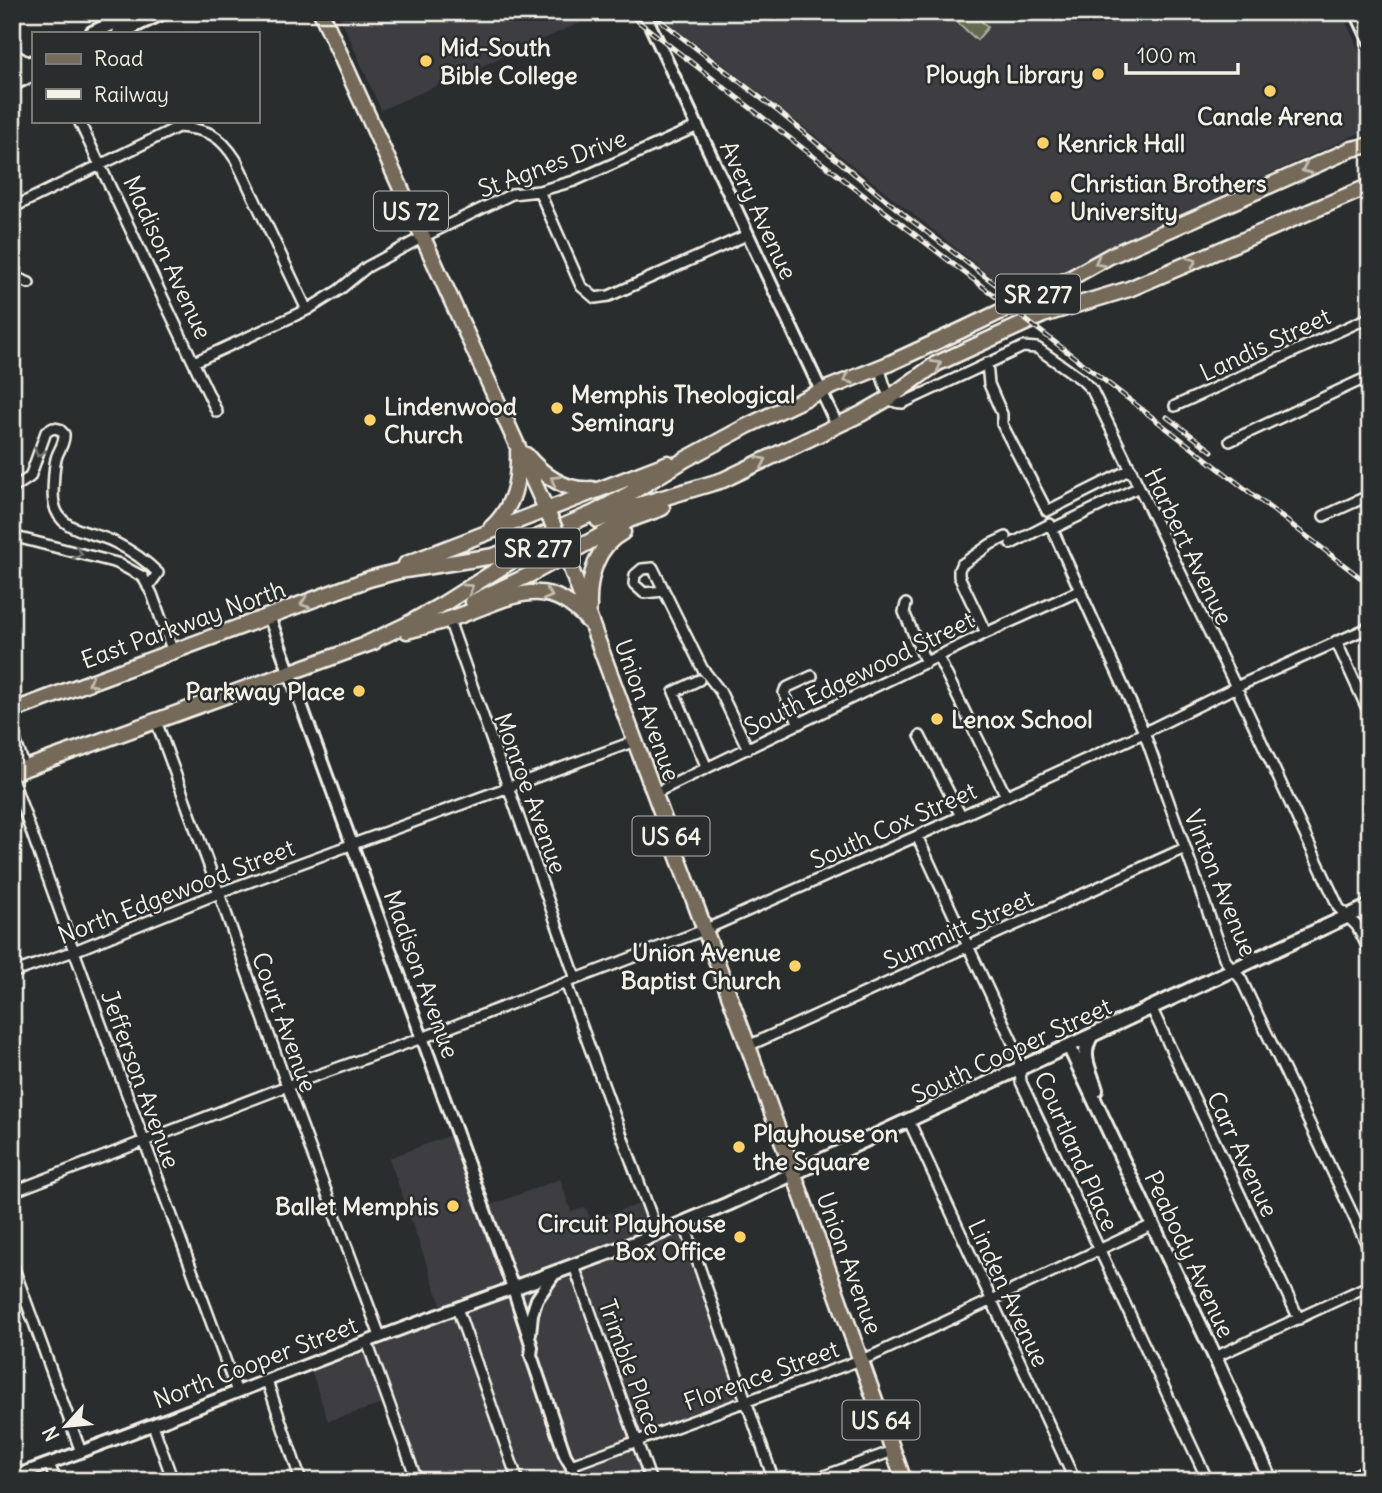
<svg xmlns="http://www.w3.org/2000/svg" width="1382" height="1493" font-family="Delius,sans-serif">
  <style>
    .built { fill: #3c3e43 }
    .green { fill: #636c52; stroke: #acae9d; stroke-width: 2 }
    .lines { fill: none; stroke-linecap: round; stroke-linejoin: round }
    .minor-casing { stroke: #f4f1e8; stroke-width: 14 }
    .tertiary-casing { stroke: #f4f1e8; stroke-width: 16 }
    .secondary-casing { stroke: #f4f1e8; stroke-width: 18 }
    .primary-casing { stroke: #f4f1e8; stroke-width: 19 }
    .minor { stroke: #2a2d2e; stroke-width: 9 }
    .tertiary { stroke: #2a2d2e; stroke-width: 10 }
    .secondary { stroke: #2a2d2e; stroke-width: 12 }
    .primary { stroke: #746a5a; stroke-width: 14 }
    .rail-casing { stroke: #f4f1e8; stroke-width: 5 }
    .rail { stroke: #2a2d2e; stroke-width: 2.5; stroke-dasharray: 8; stroke-linecap: butt }
    .primary-bridge-casing { stroke: #f4f1e8; stroke-width: 19; stroke-linecap: butt }
    .primary-bridge { stroke: #746a5a; stroke-width: 14 }
    .oneway { stroke: #c1bbaf }
    .oneway2 { stroke: #71726f }
    .poi-dot { fill: #ffd166; stroke: #2a2d2e; stroke-width: 2.5 }
    .labels { text-anchor: middle; dominant-baseline: central; stroke-width: 5; stroke-linejoin: round; paint-order: stroke }
    .shield { fill: #2a2d2e; stroke: #b7b6b0; stroke-width: 2 }
    .shield-label { font-size: 23px; font-weight: bold; fill: #f4f1e8 }
    .poi-label { font-size: 24px; font-weight: bold; fill: #f4f1e8; stroke: #2a2d2e; text-anchor: start }
    .street-label { font-size: 24px; fill: #f4f1e8; stroke: #2a2d2e }
  </style>
  <rect width="100%" height="100%" fill="#2a2d2e"/>
  <filter id="ink" filterUnits="userSpaceOnUse"><feTurbulence type="fractalNoise" baseFrequency=".0143" numOctaves="2"/><feDisplacementMap in="SourceGraphic" scale="14" xChannelSelector="R" yChannelSelector="G"/><feConvolveMatrix kernelMatrix="1 2 1 2 8 2 1 2 1" color-interpolation-filters="sRGB"/></filter>
  <g filter="url(#ink)">
    <path class="built" d="M338,12H605L381,110Z
      M655,12H1341L1370,73V128L1093,255L1018,298L818,138Z
      M464,1130L491,1205L560,1179L571,1212L585,1207L591,1219L643,1203L656,1236L681,1227L742,1396L638,1435L653,1481H423L393,1401L328,1421L309,1364L444,1313L389,1158Z"/>
    <path class="green" d="M961,12H972L988,27L977,40L955,20Z"/>
    <g class="lines">
      <defs>
        <path id="minor" d="M12,53L32,65
          M79,121L217,412
          M539,191L581,286L595,298L609,296L747,235
          M12,208L178,127C208,129 220,135 236,160L307,310
          M12,276L29,283
          M194,362L307,310L339,290L367,267L423,237L512,194L539,191L574,181L696,127
          M987,363L989,384L1002,414V424L1047,511L1131,469
          M879,367C881,373 888,398 892,400C894,402 899,403 903,403L1023,347L1037,348L1081,379L1092,390L1236,687L1339,908L1357,926L1370,952
          M1175,406L1370,317
          M1230,441L1370,376
          M12,489L30,477L46,432L53,428L59,429L64,434C65,444 58,450 56,459C54,467 52,495 54,503C59,533 94,531 114,542C130,550 146,561 158,573L148,587
          M1324,516L1370,495
          M1052,529L1139,487
          M12,536L117,563L143,577L152,594L173,652
          M1011,544L1050,524L1144,732L1225,960L1241,979L1370,1251
          M664,591L644,593L634,584L635,575L642,569L653,568L702,668L720,691L748,749
          M906,604L904,612L926,663
          M449,620L576,979
          M986,633L959,576V570L961,565L991,544L1006,537
          M1336,641L1370,715
          M938,657L1006,796
          M699,680L674,692L707,768
          M156,721L219,893L287,1086L380,1336
          M799,724L784,693L785,690L788,687L812,676
          M12,731L25,768
          M920,736L961,816
          M12,778L74,951L237,1392
          M655,793L986,633L1081,590
          M917,836L1019,1056L1021,1082L1208,1481
          M12,973L74,951L219,893L635,741
          M566,983L658,1234
          M1151,1007L1299,1319
          M748,1046L1185,848
          M909,1121L1075,1481
          M12,1192L287,1086L422,1038L704,930L917,836L1137,736L1236,687L1370,627
          M684,1223L774,1481
          M12,1263L81,1452
          M574,1266L651,1481
          M457,1308L518,1481
          M367,1342L417,1481
          M1215,1357L1370,1285
          M267,1381L301,1481
          M153,1425L173,1481
          M49,1464L56,1481
          M571,1465L874,1355L1152,1225
          M810,1481L893,1451
          M1342,1481L1370,1468"/>
        <path id="tertiary" d="M644,12L837,425
          M269,616L513,1288L532,1347L531,1355L565,1455L571,1465L576,1481
          M530,1334L532,1314L537,1299L555,1273
          M12,1477C180,1417 345,1347 513,1288"/>
        <path id="secondary" d="M1357,12L1370,40
          M92,33L137,12
          M119,33L164,12
          M12,72L33,62
          M12,84L33,74
          M1092,1035C1079,1055 1090,1069 1096,1090
          M1069,1046L1215,1357L1271,1481
          M513,1288L643,1240L728,1204L1370,906"/>
        <path id="primary" d="M321,12L550,518
          M526,455C543,475 565,492 592,489
          M598,520L622,510L723,480L861,414L889,398L936,364L1043,315L1129,289L1370,186
          M491,528C514,507 519,481 518,451
          M563,547L748,1046L904,1481
          M406,564L668,463
          M473,602L529,575L629,520L662,508
          M589,607C588,578 596,546 623,532
          M407,631C426,626 446,621 464,614C513,596 547,574 588,621
          M366,644L406,625L443,604L513,560L570,533
          M12,711L369,579L399,571L494,556L594,513L629,494L686,459L747,426L821,391L886,365L962,330L1069,279L1110,256L1352,149L1370,145
          M12,773L374,642"/>
      </defs>
      <use href="#minor" class="minor-casing"/>
      <use href="#tertiary" class="tertiary-casing"/>
      <use href="#secondary" class="secondary-casing"/>
      <use href="#primary" class="primary-casing"/>
      <use href="#minor" class="minor"/>
      <use href="#tertiary" class="tertiary"/>
      <use href="#secondary" class="secondary"/>
      <use href="#primary" class="primary"/>
      <defs>
        <path id="rail" d="M626,12L1370,585
          M649,12L779,112L907,217L1015,299
          M1167,417L1212,451"/>
      </defs>
      <use href="#rail" class="rail-casing"/>
      <use href="#rail" class="rail"/>
      <defs>
        <path id="primary-bridge" d="M550,518L563,547"/>
      </defs>
      <use href="#primary-bridge" class="primary-bridge-casing"/>
      <use href="#primary-bridge" class="primary-bridge"/>
    </g>
    <defs><path id="oneway-chevron" d="M-2-3.5L2.5 0L-2 3.5" fill="none" stroke-width="1.6" stroke-linecap="round" stroke-linejoin="round" transform="scale(1.75)"/></defs>
    <g class="oneway">
      <use href="#oneway-chevron" transform="translate(1306 169) rotate(156)"/>
      <use href="#oneway-chevron" transform="translate(1099 262) rotate(151)"/>
      <use href="#oneway-chevron" transform="translate(1192 262) rotate(-23)"/>
      <use href="#oneway-chevron" transform="translate(937 365) rotate(-30)"/>
      <use href="#oneway-chevron" transform="translate(848 379) rotate(158)"/>
      <use href="#oneway-chevron" transform="translate(762 461) rotate(-26)"/>
      <use href="#oneway-chevron" transform="translate(555 480) rotate(-148)"/>
      <use href="#oneway-chevron" transform="translate(469 588) rotate(-34)"/>
      <use href="#oneway-chevron" transform="translate(548 595) rotate(15)"/>
      <use href="#oneway-chevron" transform="translate(305 603) rotate(160)"/>
      <use href="#oneway-chevron" transform="translate(92 682) rotate(160)"/>
    </g>
    <g class="oneway2">
      <use href="#oneway-chevron" transform="translate(39 452) rotate(110)"/>
      <use href="#oneway-chevron" transform="translate(78 553) rotate(14)"/>
    </g>
  </g>
  <g class="poi-dot">
    <circle cx="426" cy="61" r="7"/>
    <circle cx="1098" cy="74" r="7"/>
    <circle cx="1270" cy="91" r="7"/>
    <circle cx="1043" cy="143" r="7"/>
    <circle cx="1056" cy="197" r="7"/>
    <circle cx="557" cy="408" r="7"/>
    <circle cx="370" cy="420" r="7"/>
    <circle cx="359" cy="691" r="7"/>
    <circle cx="937" cy="719" r="7"/>
    <circle cx="795" cy="966" r="7"/>
    <circle cx="739" cy="1147" r="7"/>
    <circle cx="453" cy="1206" r="7"/>
    <circle cx="740" cy="1237" r="7"/>
  </g>
  <g class="labels">
    <g class="shield">
      <rect x="374" y="191.5" width="74" height="39" rx="5"/>
      <rect x="996" y="274.5" width="84" height="39" rx="5"/>
      <rect x="496" y="528.5" width="84" height="39" rx="5"/>
      <rect x="632.5" y="816.5" width="77" height="39" rx="5"/>
      <rect x="842.5" y="1400.5" width="77" height="39" rx="5"/>
    </g>
    <g class="shield-label">
      <text x="411" y="211">US 72</text>
      <text x="1038" y="294">SR 277</text>
      <text x="538" y="548">SR 277</text>
      <text x="671" y="836">US 64</text>
      <text x="881" y="1420">US 64</text>
    </g>
    <g class="poi-label">
      <text x="440" y="47">Mid-South<tspan x="440" dy="28">Bible College</tspan></text>
      <text x="1084" y="74" text-anchor="end">Plough Library</text>
      <text x="1270" y="116" text-anchor="middle">Canale Arena</text>
      <text x="1057" y="143">Kenrick Hall</text>
      <text x="1070" y="183">Christian Brothers<tspan x="1070" dy="28">University</tspan></text>
      <text x="571" y="394">Memphis Theological<tspan x="571" dy="28">Seminary</tspan></text>
      <text x="384" y="406">Lindenwood<tspan x="384" dy="28">Church</tspan></text>
      <text x="345" y="691" text-anchor="end">Parkway Place</text>
      <text x="951" y="719">Lenox School</text>
      <text x="781" y="952" text-anchor="end">Union Avenue<tspan x="781" dy="28">Baptist Church</tspan></text>
      <text x="753" y="1133">Playhouse on<tspan x="753" dy="28">the Square</tspan></text>
      <text x="439" y="1206" text-anchor="end">Ballet Memphis</text>
      <text x="726" y="1223" text-anchor="end">Circuit Playhouse<tspan x="726" dy="28">Box Office</tspan></text>
    </g>
    <g class="street-label">
      <text transform="translate(552 163) rotate(-20)">St Agnes Drive</text>
      <text transform="translate(759 210) rotate(65)">Avery Avenue</text>
      <text transform="translate(168 257) rotate(65)">Madison Avenue</text>
      <text transform="translate(1265 344) rotate(-25)">Landis Street</text>
      <text transform="translate(1189 546) rotate(64)">Harbert Avenue</text>
      <text transform="translate(183 624) rotate(-20)">East Parkway North</text>
      <text transform="translate(859 673) rotate(-26)">South Edgewood Street</text>
      <text transform="translate(648 710) rotate(70)">Union Avenue</text>
      <text transform="translate(531 793) rotate(70)">Monroe Avenue</text>
      <text transform="translate(893 825) rotate(-24)">South Cox Street</text>
      <text transform="translate(1221 883) rotate(68)">Vinton Avenue</text>
      <text transform="translate(176 891) rotate(-21)">North Edgewood Street</text>
      <text transform="translate(958 929) rotate(-24)">Summitt Street</text>
      <text transform="translate(422 974) rotate(70)">Madison Avenue</text>
      <text transform="translate(285 1022) rotate(70)">Court Avenue</text>
      <text transform="translate(1011 1050) rotate(-25)">South Cooper Street</text>
      <text transform="translate(141 1079) rotate(70)">Jefferson Avenue</text>
      <text transform="translate(1077 1151) rotate(66)">Courtland Place</text>
      <text transform="translate(1243 1154) rotate(65)">Carr Avenue</text>
      <text transform="translate(1190 1254) rotate(65)">Peabody Avenue</text>
      <text transform="translate(850 1263) rotate(70)">Union Avenue</text>
      <text transform="translate(1009 1293) rotate(65)">Linden Avenue</text>
      <text transform="translate(255 1362) rotate(-21)">North Cooper Street</text>
      <text transform="translate(631 1367) rotate(70)">Trimble Place</text>
      <text transform="translate(761 1375) rotate(-20)">Florence Street</text>
    </g>
  </g>
  <rect width="1382" height="1493" fill="none" stroke="#2a2d2e" stroke-width="42"/>
  <rect x="21" y="21" width="1340" height="1451" fill="none" stroke="#f4f1e8" stroke-width="2.5" filter="url(#ink)"/>
  <rect x="32" y="32" width="228" height="91" fill="#2a2d2e" stroke="#7b7b78" stroke-width="2"/>
  <rect x="46" y="54" width="35" height="10" fill="#746a5a" stroke="#7b7b78" stroke-width="2"/>
  <text x="94" y="66" font-size="21" fill="#f4f1e8">Road</text>
  <rect x="46" y="89" width="35" height="10" fill="#f4f1e8" stroke="#7b7b78" stroke-width="2"/>
  <text x="94" y="102" font-size="21" fill="#f4f1e8">Railway</text>
  <g transform="translate(66 1426) rotate(243)" stroke="#2a2d2e" stroke-width="5" paint-order="stroke">
  <path d="M0-5L12 26L0 18L-12 26Z" fill="#f4f1e8"/>
  <text y="-10" font-size="19" font-weight="bold" text-anchor="middle" fill="#f4f1e8">N</text>
  </g>
  <path d="M1126 63v10h112v-10" fill="none" stroke="#f4f1e8" stroke-width="3.5"/>
  <text x="1137" y="63" font-size="21" fill="#f4f1e8" stroke="#2a2d2e" stroke-width="5" paint-order="stroke">100 m</text>
</svg>
